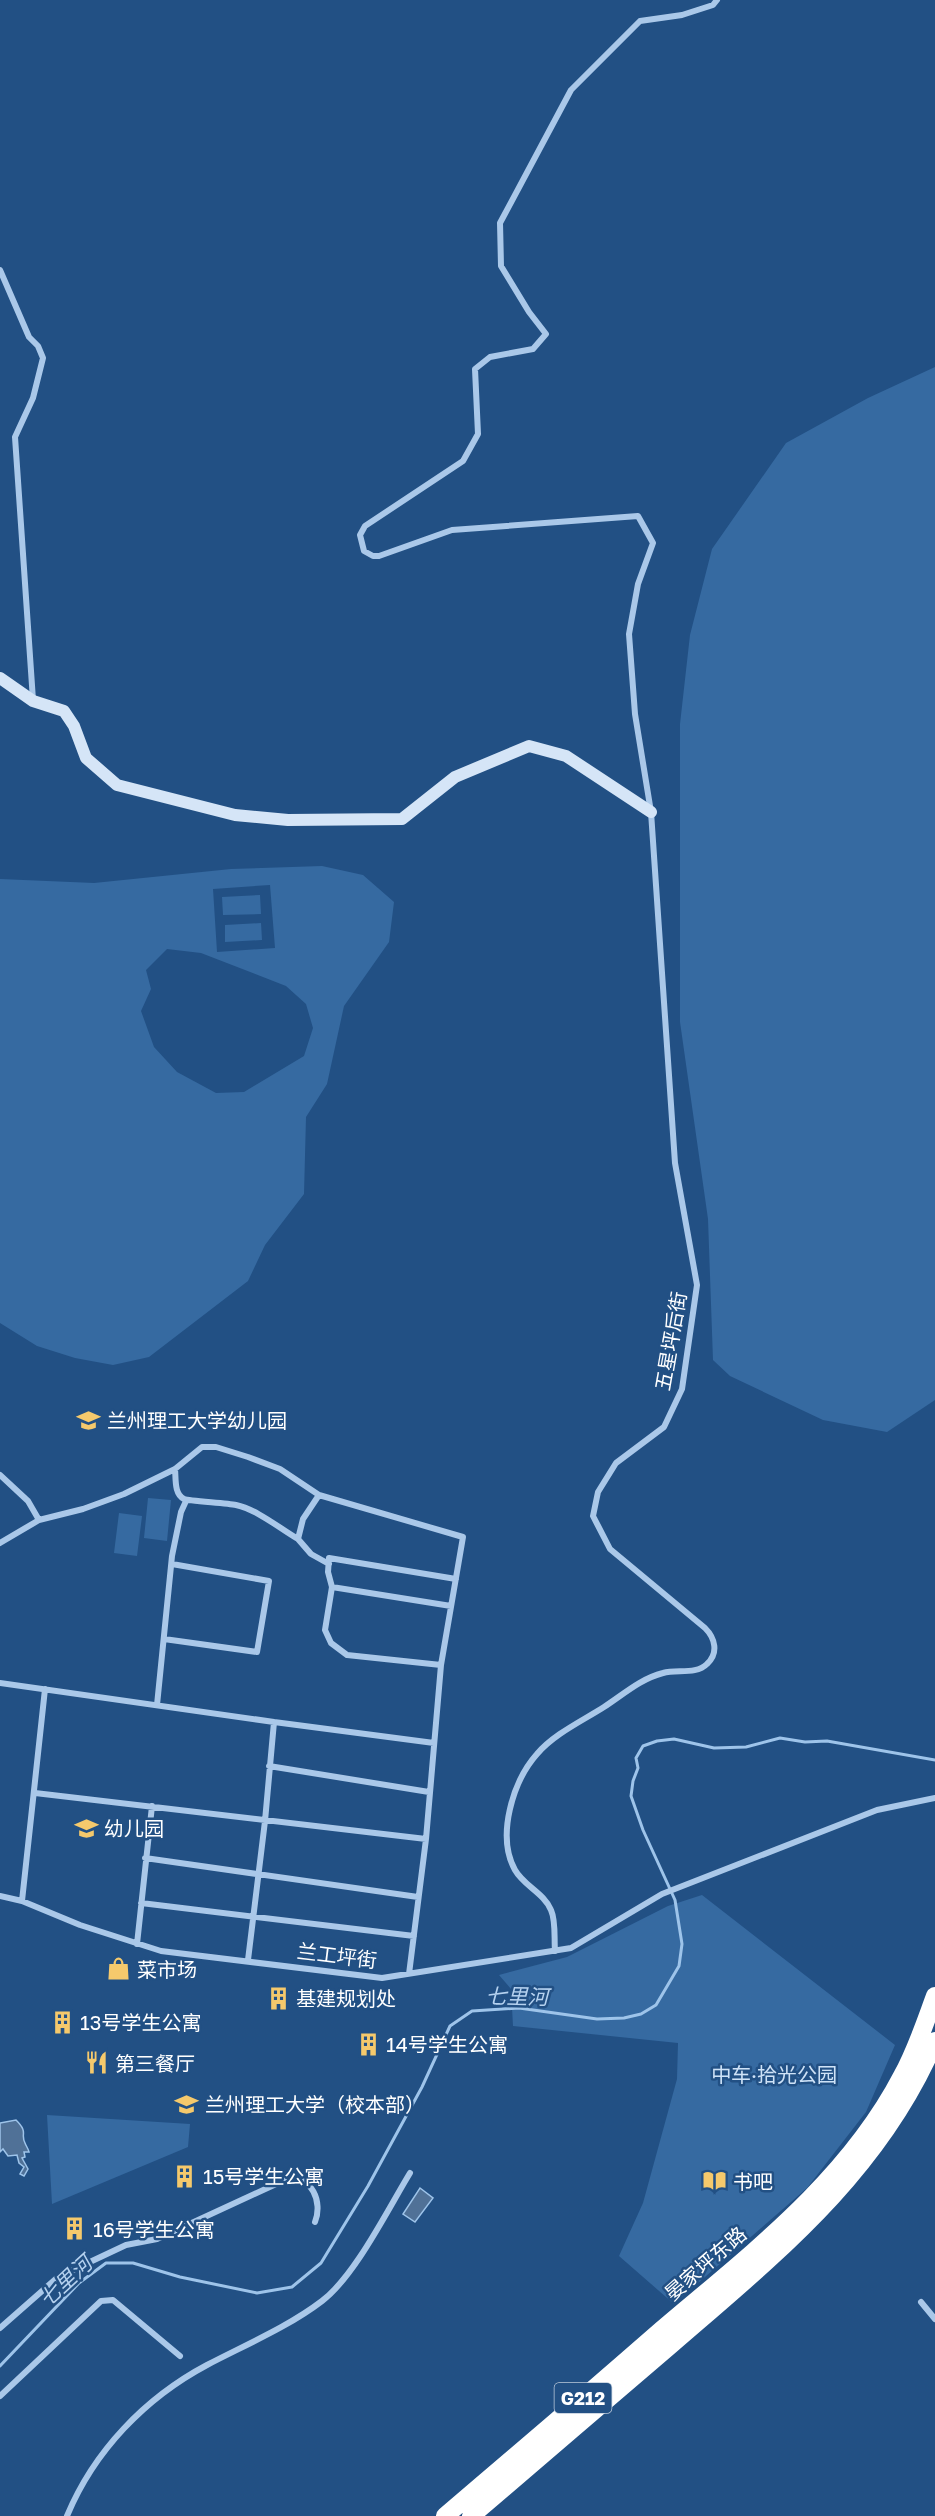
<svg xmlns="http://www.w3.org/2000/svg" width="935" height="2516" font-family="'Golos Text','Noto Sans SC',sans-serif">
  <style>
    .green { fill: #366aa1; fill-rule: evenodd }
    .water { fill: #507197; stroke: #9ec4ea; stroke-width: 1.5 }
    .lines { fill: none; stroke-linecap: round; stroke-linejoin: round }
    .stream { stroke: #9ec4ea; stroke-width: 3 }
    .street { stroke: #aac8e9; stroke-width: 6 }
    .secondary { stroke: #d5e5f7; stroke-width: 12 }
    .highway { stroke: #fff; stroke-width: 18 }
    .labels { text-anchor: middle; dominant-baseline: central; stroke-width: 5; stroke-linejoin: round; paint-order: stroke }
    .shield { fill: #225084; stroke: #bdcada; stroke-width: 1.5 }
    .shield-label { font-size: 18px; font-weight: bold; fill: #fff }
    .street-label { font-size: 20px; fill: #fff; stroke: #225084 }
    .poi-label { font-size: 20px; fill: #fff; stroke: #225084; text-anchor: start }
    .park-label { font-size: 20px; fill: #cee2f7; stroke: #225084 }
    .water-label { font-size: 21px; font-style: italic; fill: #b6d2f0; stroke: #225084 }
  </style>
  <rect width="100%" height="100%" fill="#225084"/>
  <path class="green" d="M935,367V1400L887,1432L823,1420L730,1376L713,1360L708,1219L680,1022V724L690,635L712,549L786,443L868,398Z
    M322,866L363,875L394,902L389,942L344,1006L327,1084L306,1117L304,1194L265,1245L248,1281L149,1357L113,1365L75,1358L37,1346L0,1323V879L94,883L231,869ZM270,885L275,948L217,952L213,889ZM167,949L201,953L286,986L306,1004L313,1028L304,1056L244,1092L216,1093L177,1072L154,1047L141,1011L151,989L146,970Z
    M260,895L261,914L223,915L222,897Z
    M261,923L262,940L225,942V925Z
    M148,1498L171,1500L167,1541L144,1538Z
    M119,1513L142,1516L137,1556L114,1553Z
    M702,1895L895,2045L866,2112L807,2188L674,2304L619,2256L643,2203L677,2079L678,2043L513,2026L511,1989L499,1975L567,1957L668,1906Z
    M47,2115L190,2124L188,2147L52,2204Z"/>
  <path class="water" d="M16,2120C29,2133 20,2133 25,2143C26,2146 28,2148 29,2152H24L25,2157L22,2158L28,2169L24,2176L20,2174L24,2167L19,2163L17,2155L8,2156L3,2149L0,2152V2123Z
    M420,2188L433,2198L415,2222L403,2214Z"/>
  <g class="lines">
    <path class="stream" d="M0,2366L79,2283L106,2263H133L180,2277L257,2293L292,2287L321,2263L368,2186L422,2087L450,2026L472,2011L519,2008L597,2019L624,2018L641,2014L656,2005L679,1966L682,1944L675,1900L643,1830L631,1796L633,1781L638,1768L636,1758L643,1746L657,1741L674,1739L714,1748L746,1747L780,1738L805,1742L827,1741L935,1760"/>
    <path class="street" d="M0,270L29,337L38,346L43,358L33,398L15,437L33,700
      M175,1469C176,1479 174,1494 184,1499C188,1501 226,1503 236,1505C258,1510 279,1528 298,1539
      M0,1475L28,1501L39,1520
      M319,1495L303,1519L298,1539L311,1554L329,1564
      M0,1543L39,1520L83,1509L124,1494L175,1469L202,1447H216L248,1457L280,1469L319,1495L463,1537L441,1665L426,1839L409,1974
      M332,1587L328,1572L329,1558L456,1579
      M164,1639L257,1652L269,1581L172,1564
      M441,1665L347,1655L331,1643L325,1630L332,1587L451,1606
      M0,1683L274,1722L265,1821L248,1960
      M157,1705L172,1556L181,1512L186,1501
      M274,1722L434,1743
      M269,1766L429,1792
      M35,1793L426,1839
      M145,1858L418,1897
      M0,1896L22,1901L80,1925L161,1951L382,1978L571,1948L662,1894L877,1810L935,1798
      M22,1901L45,1689
      M141,1903L414,1936
      M137,1944L152,1806
      M555,1951C554,1938 556,1921 551,1910C544,1893 524,1886 515,1870C496,1836 513,1781 537,1754C554,1734 582,1721 604,1707C624,1694 640,1679 663,1673C677,1669 696,1675 707,1664C719,1653 715,1638 705,1628L610,1549L593,1516L598,1492L616,1463L664,1427L682,1389L697,1285L675,1163L651,812L635,714L629,634L638,584L653,543L638,516L452,530L379,556H373L364,551L360,535L365,526L463,461L478,434L475,369L490,357L533,349L546,334L529,312L501,266L500,223L571,90L640,21L682,15L713,5L717,0
      M921,2302L935,2319
      M0,2328L58,2277L126,2245L157,2239L287,2179C312,2175 323,2202 315,2222
      M0,2396L101,2301L113,2300L180,2356
      M67,2516C94,2451 145,2398 207,2365C245,2345 288,2327 322,2301C355,2276 388,2209 410,2173"/>
    <path class="secondary" d="M0,678L33,701L64,711L74,726L86,758L117,785L235,815L288,820L402,819L455,777L529,746L566,756L651,812"/>
    <path class="highway" d="M445,2516C517,2455 588,2394 659,2332C748,2256 847,2182 902,2076C916,2051 925,2023 935,1996
      M471,2516C538,2459 605,2401 672,2344C777,2253 879,2172 935,2041"/>
  </g>
  <defs>
    <symbol id="school-bare" viewBox="-9 -9 18 18"><path d="M0-5L7-2L0 1L-7-2ZM-4 1L0 2.5L4 1V4Q0 6-4 4Z" fill="#f5c96c" stroke="#225084" stroke-width="2.5" paint-order="stroke"/></symbol>
    <symbol id="shop-bare" viewBox="-9 -9 18 18"><path d="M-5-2.5h2.3a2.7 3.5 0 0 1 5.4 0H5L5.5 6h-11ZM-1.5-2.5h3a1.5 2.3 0 0 0-3 0Z" fill="#f5c96c" stroke="#225084" stroke-width="2.5" paint-order="stroke"/></symbol>
    <symbol id="building-bare" viewBox="-9 -9 18 18"><path d="M-4-6H4V6H1V3H-1V6H-4ZM-2.5-4.3h1.7v1.8h-1.7ZM.8-4.3h1.7v1.8H.8ZM-2.5-1h1.7V.8h-1.7ZM.8-1h1.7V.8H.8Z" fill="#f5c96c" stroke="#225084" stroke-width="2.5" paint-order="stroke"/></symbol>
    <symbol id="restaurant-bare" viewBox="-9 -9 18 18"><path d="M-5-6h1v4h1v-4h1v4h1v-4h1v5L-1.5 .5V6h-2V.5L-5-1ZM5-6V6H3V1.5H1.5Q1.5-4 5-6Z" fill="#f5c96c" stroke="#225084" stroke-width="2.5" paint-order="stroke"/></symbol>
    <symbol id="university-bare" viewBox="-9 -9 18 18"><path d="M0-5L7-2L0 1L-7-2ZM-4 1L0 2.5L4 1V4Q0 6-4 4Z" fill="#f5c96c" stroke="#225084" stroke-width="2.5" paint-order="stroke"/></symbol>
    <symbol id="library-bare" viewBox="-9 -9 18 18"><path d="M-6-4Q-3-5.5-.7-3.5V5Q-3 3-6 4ZM6-4Q3-5.5 .7-3.5V5Q3 3 6 4Z" fill="#f5c96c" stroke="#225084" stroke-width="2.5" paint-order="stroke"/></symbol>
  </defs>
  <g fill-rule="evenodd">
    <use href="#school-bare" x="72" y="1404" width="33" height="33"/>
    <use href="#school-bare" x="70" y="1812" width="33" height="33"/>
    <use href="#shop-bare" x="102" y="1952" width="33" height="33"/>
    <use href="#building-bare" x="262" y="1982" width="33" height="33"/>
    <use href="#building-bare" x="46" y="2006" width="33" height="33"/>
    <use href="#building-bare" x="352" y="2028" width="33" height="33"/>
    <use href="#restaurant-bare" x="80" y="2046" width="33" height="33"/>
    <use href="#university-bare" x="170" y="2088" width="33" height="33"/>
    <use href="#building-bare" x="168" y="2160" width="33" height="33"/>
    <use href="#library-bare" x="698" y="2164" width="33" height="33"/>
    <use href="#building-bare" x="58" y="2212" width="33" height="33"/>
  </g>
  <g class="labels">
    <rect class="shield" x="554.5" y="2383" width="57" height="30" rx="4.5"/>
    <g class="shield-label">
      <text x="583" y="2398">G212</text>
    </g>
    <g class="street-label">
      <text transform="translate(670 1341) rotate(-80)">五星坪后街</text>
      <text transform="translate(337 1955) rotate(7)">兰工坪街</text>
      <text transform="translate(705 2263) rotate(-41)">晏家坪东路</text>
    </g>
    <g class="poi-label">
      <text x="107" y="1420">兰州理工大学幼儿园</text>
      <text x="104" y="1828">幼儿园</text>
      <text x="137" y="1969">菜市场</text>
      <text x="296" y="1998">基建规划处</text>
      <text x="80" y="2022">13号学生公寓</text>
      <text x="386" y="2044">14号学生公寓</text>
      <text x="115" y="2063">第三餐厅</text>
      <text x="205" y="2104">兰州理工大学（校本部）</text>
      <text x="203" y="2176">15号学生公寓</text>
      <text x="733" y="2181">书吧</text>
      <text x="93" y="2229">16号学生公寓</text>
    </g>
    <g class="park-label">
      <text x="774" y="2074">中车·拾光公园</text>
    </g>
    <g class="water-label">
      <text transform="translate(517 1996) rotate(1)">七里河</text>
      <text transform="translate(65 2281) rotate(-43)">七里河</text>
    </g>
  </g>
</svg>
